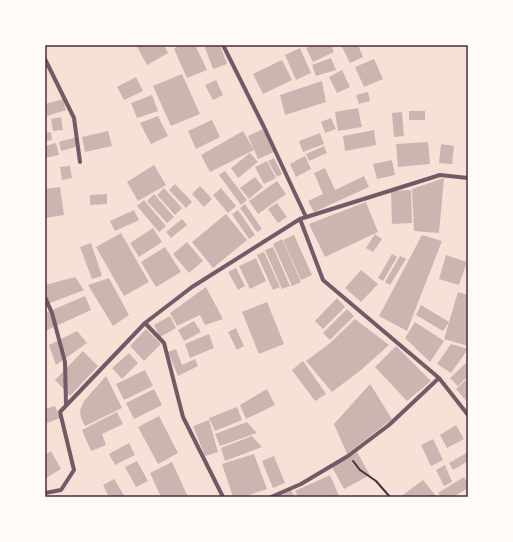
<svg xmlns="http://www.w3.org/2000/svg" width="513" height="542" font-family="Spectral,serif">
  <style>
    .building { fill: #ccb4b1 }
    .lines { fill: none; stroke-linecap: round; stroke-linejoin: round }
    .path { stroke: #4a2c40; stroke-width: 2 }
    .minor { stroke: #755966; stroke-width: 4 }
    .neatline { fill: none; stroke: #4a2c40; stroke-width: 1.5 }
  </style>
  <rect width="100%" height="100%" fill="#f7e1d7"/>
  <path class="building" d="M136,45H164L168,53L147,65Z
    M180,45H195L207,70L187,78L174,49Z
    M204,45H220L227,64L213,69Z
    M312,45H331L334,52L313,62L306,48Z
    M341,45H358L363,57L350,63Z
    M300,48L311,73L296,80L285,55Z
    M331,58L336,70L316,76L312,65Z
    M374,59L383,79L364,87L355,67Z
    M282,60L292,80L263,94L253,74Z
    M342,70L350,87L337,93L329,77Z
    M182,74L200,114L171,126L153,86Z
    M136,77L143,91L124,100L117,87Z
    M216,80L223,95L213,100L205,85Z
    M322,81L326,102L285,115L280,95Z
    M368,92L370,101L359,104L356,95Z
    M152,95L158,111L137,118L131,103Z
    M63,99L66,110L47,116L45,104Z
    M358,108L362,127L338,131L335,112Z
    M409,111H425V120H409Z
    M402,112L404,136L394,137L392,113Z
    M158,116L168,136L151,144L140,123Z
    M61,117L63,130L53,131L51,119Z
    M331,118L336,129L325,133L321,122Z
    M212,120L220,137L196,149L188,131Z
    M263,129L274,152L258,159L248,136Z
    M374,130L376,145L345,151L343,136Z
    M108,131L112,146L85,152L82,137Z
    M243,131L254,150L210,172L201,155Z
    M51,132L52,140L45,141V133Z
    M320,133L324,144L303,152L299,141Z
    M77,137L79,146L61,151L59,142Z
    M428,142L430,164L398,167L396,144Z
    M56,143L59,155L45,158V146Z
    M441,144L454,146L452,164L439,163Z
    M324,146L327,153L309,161L306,154Z
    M250,153L258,162L238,178L231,168Z
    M305,156L311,169L296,177L290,164Z
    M274,158L282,174L277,177L268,161Z
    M392,160L395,175L377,179L373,164Z
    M267,161L276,178L264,184L255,167Z
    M154,165L166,185L138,201L127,182Z
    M70,166L72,178L62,180L60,167Z
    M325,168L335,190L364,176L369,187L314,212L308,201L323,194L314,173Z
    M225,171L247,200L241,205L219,175Z
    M255,177L263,187L249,199L240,188Z
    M444,178L439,233L414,231L412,189Z
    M277,181L286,194L258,214L249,201Z
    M175,184L192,202L186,208L169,190Z
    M200,186L212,199L204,207L192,194Z
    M60,187L64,215L45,218V189Z
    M164,188L182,208L175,215L157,195Z
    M221,188L236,206L228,213L213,195Z
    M411,190L412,223L392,224L391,191Z
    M107,194V204L90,205V195Z
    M154,194L174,217L167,223L147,201Z
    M144,200L166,226L159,232L137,206Z
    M366,202L378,232L325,257L309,224Z
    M277,203L287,217L278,223L268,209Z
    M245,204L262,229L257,232L240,208Z
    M134,210L139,220L115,231L110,221Z
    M238,210L255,235L249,239L232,214Z
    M226,214L247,240L213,268L192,242Z
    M182,219L187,225L171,238L166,232Z
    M153,228L162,242L139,257L130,243Z
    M121,233L149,282L124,296L96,247Z
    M375,234L382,239L373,252L366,248Z
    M294,235L312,275L301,280L283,240Z
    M422,235L442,241L407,331L379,316Z
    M282,239L301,282L292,286L273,244Z
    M187,242L203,261L189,273L173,254Z
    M91,243L102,276L92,279L80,247Z
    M165,247L181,272L156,287L141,262Z
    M273,247L290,286L282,289L265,250Z
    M264,252L280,287L273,290L257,255Z
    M392,254L397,257L383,281L378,278Z
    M446,255L467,262L459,285L439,279Z
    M400,256L406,259L390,285L385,282Z
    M256,258L266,281L250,289L239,266Z
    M236,268L245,286L238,290L228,272Z
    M361,270L378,284L361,302L345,288Z
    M75,277L84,290L45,305V285Z
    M109,278L129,315L113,326L88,285Z
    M206,287L223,319L205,325L200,315L177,326L170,313Z
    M458,292L468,295V346L444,339Z
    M85,296L91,310L45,331V313Z
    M337,298L345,307L323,329L315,321Z
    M267,302L284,344L259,354L242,312Z
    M421,305L449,322L443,331L416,315Z
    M347,309L354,316L330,340L323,333Z
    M170,316L176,328L160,337L154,325Z
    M355,319L389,345L361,370L332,392L306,361L329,344Z
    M194,321L201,332L184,341L178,330Z
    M415,322L444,341L430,362L405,338Z
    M236,328L244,346L237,350L228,332Z
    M146,329L161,344L144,361L130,346Z
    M77,331L87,343L56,365L49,345Z
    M209,334L214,348L190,358L185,344Z
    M451,344L468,349L451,373L437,364Z
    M396,346L431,381L407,401L375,367Z
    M176,349L182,365L195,359L198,366L178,376L168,352Z
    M83,351L98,366L70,396L55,380Z
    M129,353L138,363L122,379L112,368Z
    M303,361L326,394L315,401L292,370Z
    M468,361V376L458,386L450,378Z
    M145,370L153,386L124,400L116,384Z
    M106,376L122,408L85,426L81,418L80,410L84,401Z
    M468,378V403L456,389Z
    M370,384L392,419L347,454L334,424Z
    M154,389L162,405L134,419L126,403Z
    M267,389L275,405L246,419L240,405Z
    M55,406L60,418L47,423L45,417V409Z
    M237,407L242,420L215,431L209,418Z
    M117,412L123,424L102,434L106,445L91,451L82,430Z
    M159,416L178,453L158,464L138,427Z
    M209,420L218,452L205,456L193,426Z
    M247,422L257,433L220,446L215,434Z
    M456,425L464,439L447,448L440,435Z
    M252,436L262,447L225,461L221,448Z
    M433,439L443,460L431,466L421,445Z
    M129,443L135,455L115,465L109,454Z
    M51,451L61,469L46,478L45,455Z
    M357,452L370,475L344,489L332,467Z
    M468,452V461L453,470L449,463Z
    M254,454L267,489L243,497H233L222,464Z
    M274,456L285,483L273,488L262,461Z
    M137,461L148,481L136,487L125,467Z
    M172,462L188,497H161L150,473Z
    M445,465L452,482L444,486L436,470Z
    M330,475L339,496L337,497H298L295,491Z
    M464,477L468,484V488L453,497H441L438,493Z
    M114,479L125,497H109L103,485Z
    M423,480L436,496L434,497H400Z
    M291,490L295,497H278L277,496Z"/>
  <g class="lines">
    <path class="path" d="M353,461L360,470L376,481L390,497"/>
    <path class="minor" d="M223,45L264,127L306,217
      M45,59L74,118L80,162
      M300,219L323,280L439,378L468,415
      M45,297L52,313L65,362L66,405
      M145,323L164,343L183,417L223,497
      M45,493L61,490L74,470L60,412L145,323L192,287L300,219L440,175L468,178
      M271,497L301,484L348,456L389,425L439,378"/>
  </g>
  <rect width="513" height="542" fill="none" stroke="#fffaf5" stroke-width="92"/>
  <rect x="46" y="46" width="421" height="450" class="neatline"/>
</svg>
